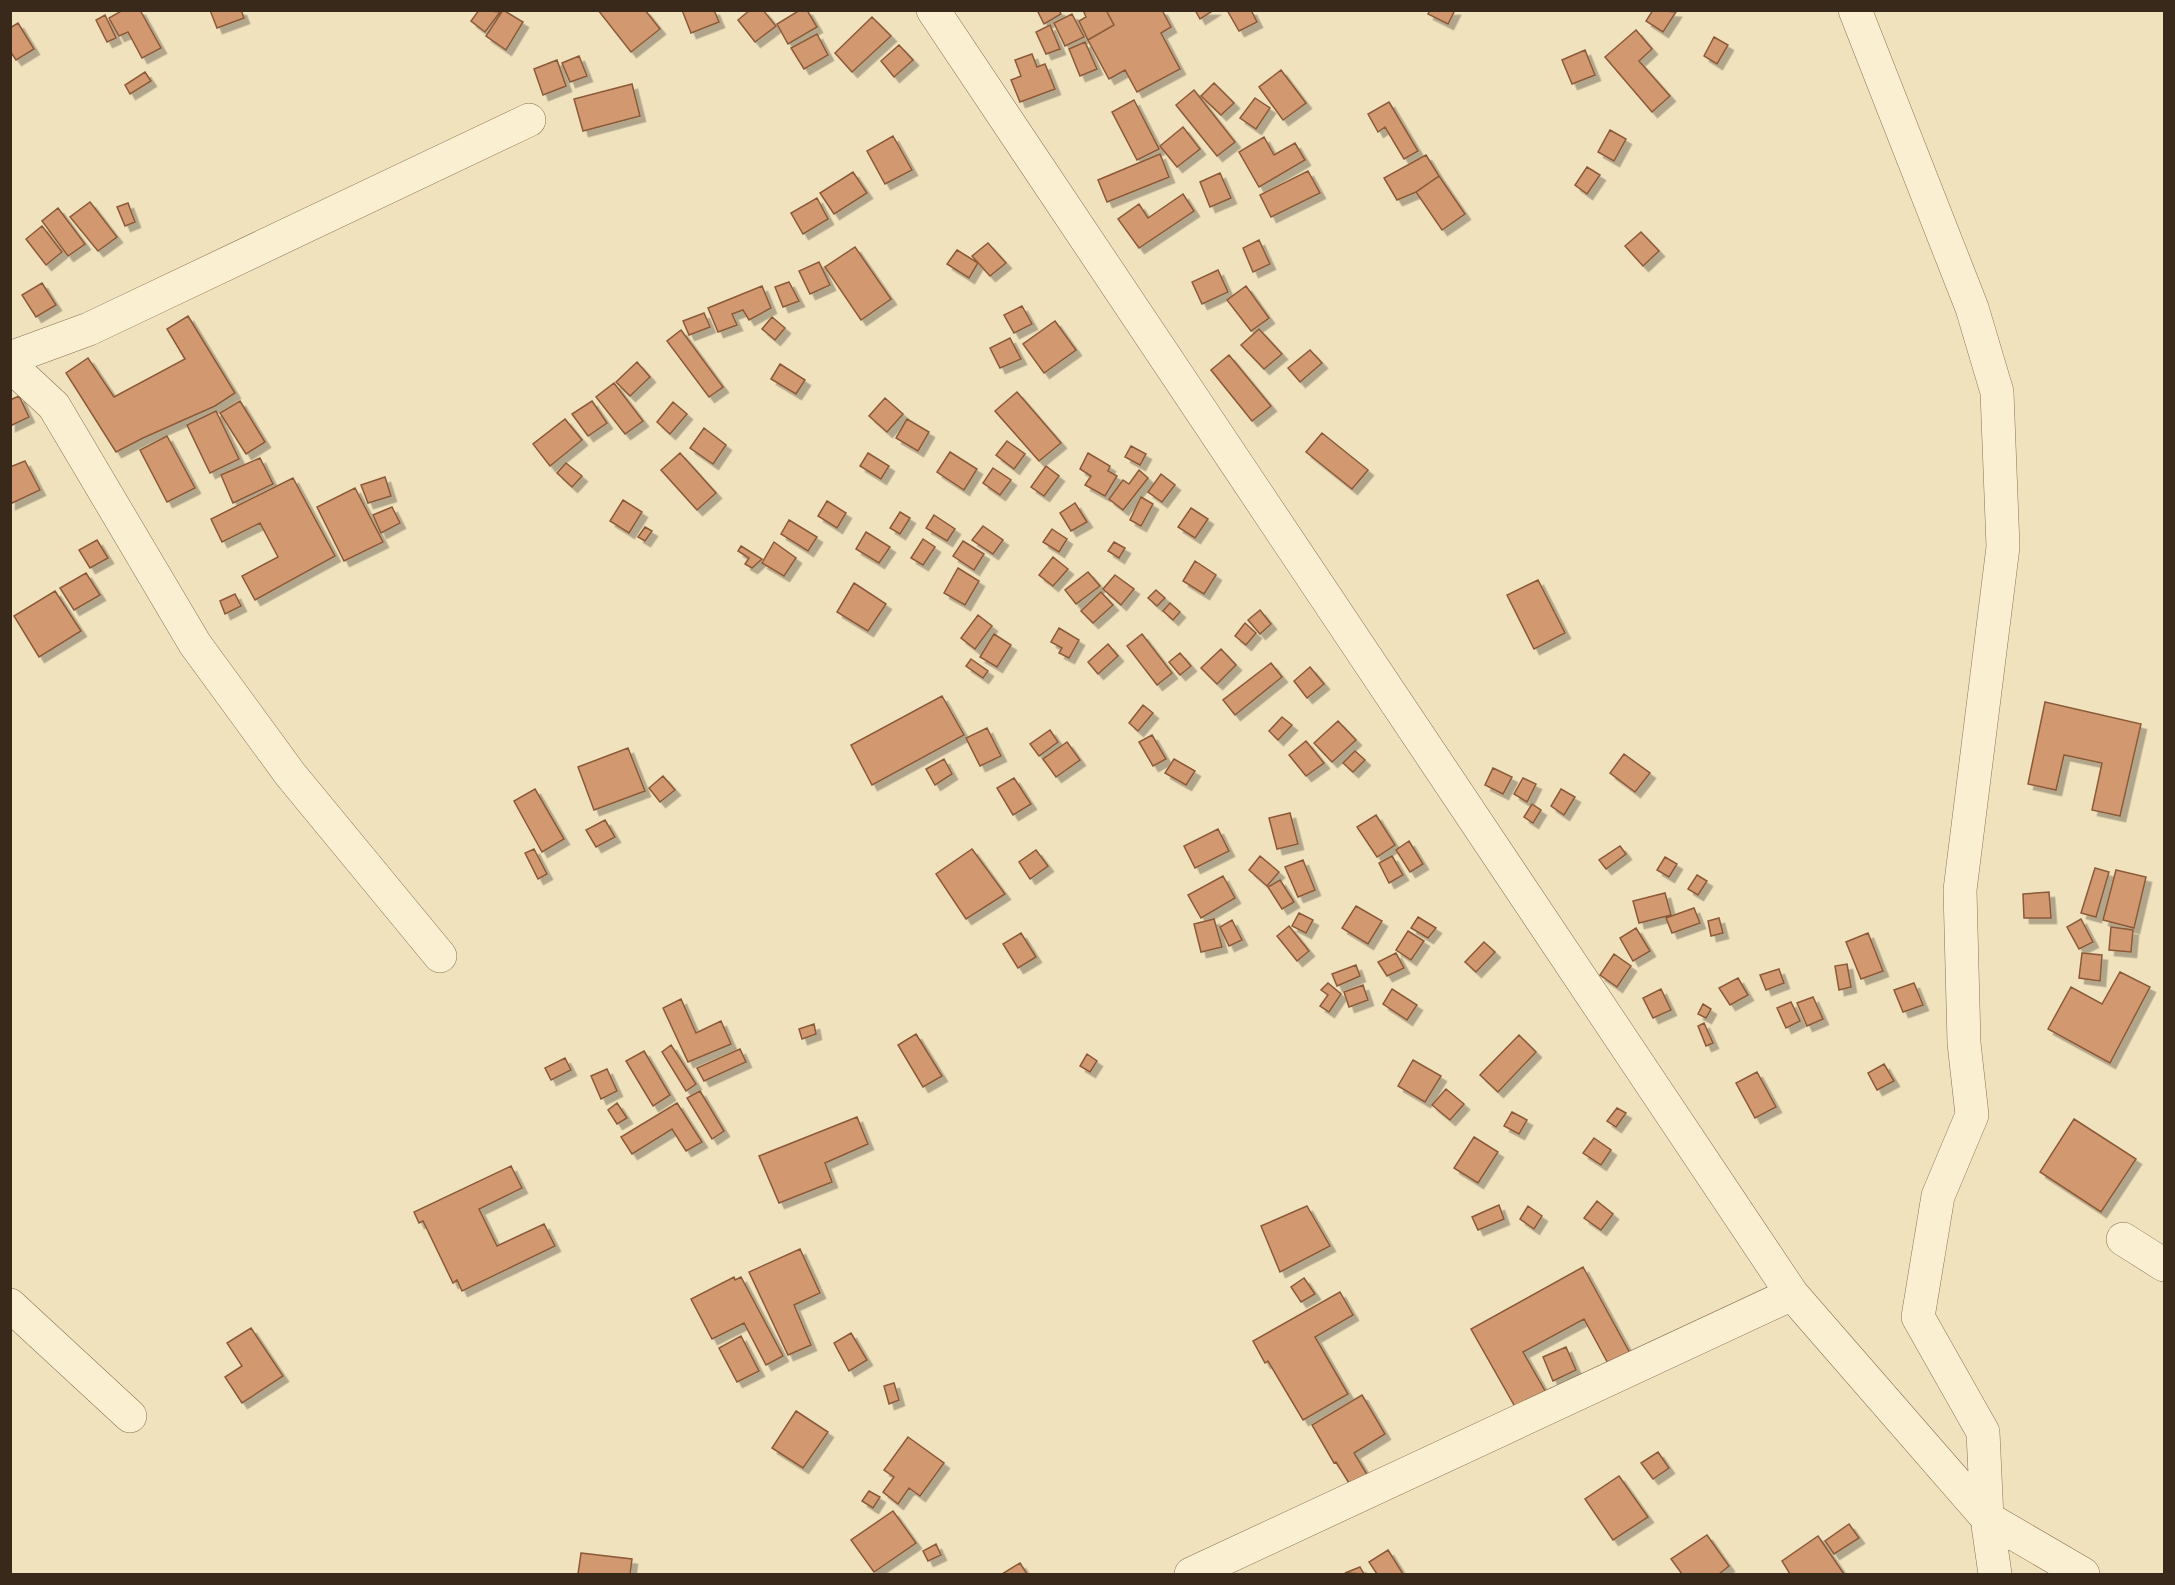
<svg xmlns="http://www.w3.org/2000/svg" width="2175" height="1585" font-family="Spectral,serif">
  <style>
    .building { fill: #d29970; stroke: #8b5a39; stroke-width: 1.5; filter: url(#shadow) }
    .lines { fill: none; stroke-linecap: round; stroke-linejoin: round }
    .minor-casing { stroke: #8a7155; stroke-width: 34 }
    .minor { stroke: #fbefd1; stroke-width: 33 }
  </style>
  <defs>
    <filter id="shadow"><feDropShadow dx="5.5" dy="5.5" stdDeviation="0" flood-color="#0004"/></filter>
  </defs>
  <rect width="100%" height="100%" fill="#f1e2be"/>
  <path class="building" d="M123,10H140L161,48L142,58L128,32L119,36L109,18Z
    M210,10H241L244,18L217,28Z
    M479,10L500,12L485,32L471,21Z
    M503,10L523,22L506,50L486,36Z
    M598,10H645L660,29L631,52Z
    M682,10H714L719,22L691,33Z
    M750,10H763L776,26L755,42L738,20Z
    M800,10H807L817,27L788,44L777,24Z
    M1037,10H1059L1061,14L1044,24Z
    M1083,10H1106L1114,25L1088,40L1079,21L1086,17Z
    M1106,10H1162L1171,27L1161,33L1180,69L1137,92L1125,70L1109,79L1088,40L1114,25Z
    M1195,10H1214L1200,19Z
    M1227,10H1251L1257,22L1239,31Z
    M1430,10H1455L1448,24L1428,14Z
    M1653,10L1676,12L1663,32L1646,21Z
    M1072,14L1084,37L1065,46L1054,23Z
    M105,15L116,38L107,42L96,20Z
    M872,17L891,36L852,72L835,53Z
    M18,23L34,49L16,60L10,51V28Z
    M1050,25L1060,49L1046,54L1036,32Z
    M1636,30L1652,49L1639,61L1670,96L1652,112L1605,57Z
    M817,34L828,55L804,69L791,48Z
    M1714,37L1728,45L1717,64L1704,56Z
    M1085,42L1097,69L1080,76L1069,49Z
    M899,45L913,60L894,77L881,61Z
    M1585,50L1595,75L1572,84L1562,60Z
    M1032,54L1037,67L1045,64L1055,89L1020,102L1011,80L1021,76L1015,60Z
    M579,56L587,76L570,82L562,63Z
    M557,60L566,86L543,95L534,69Z
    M1281,70L1306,103L1283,120L1259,87Z
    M145,72L151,81L130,94L125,85Z
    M1214,83L1234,103L1221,115L1201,96Z
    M632,84L640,116L583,131L574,99Z
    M1194,90L1235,142L1217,156L1176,105Z
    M1255,98L1270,108L1256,129L1240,118Z
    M1134,100L1159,149L1137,160L1112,112Z
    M1389,102L1418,151L1404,159L1385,127L1378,132L1368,114Z
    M1183,127L1200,149L1177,167L1160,146Z
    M1610,130L1626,139L1614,161L1598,152Z
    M893,136L912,170L885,184L867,151Z
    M1264,137L1274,155L1295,143L1305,160L1259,187L1239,152Z
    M1160,154L1169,177L1107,202L1098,180Z
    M1426,155L1439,176L1416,192L1397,200L1384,178Z
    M1587,167L1600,175L1587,194L1575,185Z
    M1308,171L1320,193L1271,217L1260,195Z
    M853,172L867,193L834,214L820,193Z
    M1220,173L1231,198L1210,207L1200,182Z
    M1439,176L1465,214L1442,230L1416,192Z
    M1183,194L1194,211L1139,248L1118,219L1139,204L1148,218Z
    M817,198L828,219L803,234L791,213Z
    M90,202L117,237L98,251L70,217Z
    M128,203L135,222L125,226L117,207Z
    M58,208L85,244L68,256L42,221Z
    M42,226L62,252L46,265L26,239Z
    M1641,232L1659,251L1643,266L1625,246Z
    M1259,240L1270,264L1253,272L1243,248Z
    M988,243L1006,263L990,276L972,256Z
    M855,247L891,299L861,320L825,267Z
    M957,250L978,263L969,278L947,264Z
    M819,262L830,285L810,294L799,271Z
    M1218,270L1228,292L1202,304L1192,282Z
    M789,282L799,301L783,307L775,287Z
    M42,283L56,305L36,317L22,295Z
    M762,286L771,308L749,320L743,310L732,314L737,325L718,332L708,308Z
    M1246,286L1269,318L1251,331L1227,300Z
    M1022,306L1032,324L1014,333L1004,315Z
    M704,313L710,327L689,335L683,321Z
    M188,316L235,393L215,406L143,438L116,452L66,373L88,358L114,397L185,359L167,329Z
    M772,317L785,328L775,340L762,329Z
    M1055,321L1076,350L1044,373L1023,344Z
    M1259,329L1282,354L1264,369L1241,345Z
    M681,330L723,387L709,397L667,341Z
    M1010,338L1021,359L1000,368L990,348Z
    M1310,350L1322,363L1300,382L1288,368Z
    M1229,355L1271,406L1252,421L1211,370Z
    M637,362L650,377L630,396L616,382Z
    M780,364L805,380L796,394L771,379Z
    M614,383L643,421L625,434L596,397Z
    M1017,392L1061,443L1039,461L995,411Z
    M19,396L29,417L10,426V400Z
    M885,398L903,414L887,432L869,416Z
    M240,401L265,442L246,454L220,413Z
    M592,401L607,423L588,436L572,414Z
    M673,402L687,414L670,434L657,422Z
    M216,411L239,459L210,473L187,425Z
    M565,419L582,440L550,466L533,444Z
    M907,419L929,432L918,451L896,438Z
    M704,428L726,445L713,464L690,448Z
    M1322,433L1368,470L1352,489L1306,452Z
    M167,436L195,488L167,502L140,450Z
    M1007,441L1025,454L1014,469L996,455Z
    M1131,446L1146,454L1140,465L1125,457Z
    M950,452L977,469L964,490L937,472Z
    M680,453L716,493L697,510L661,470Z
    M868,453L889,466L881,479L860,466Z
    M1088,453L1110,466L1108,471L1117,476L1105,496L1085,485L1091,476L1080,469Z
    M260,458L273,484L233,503L221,475Z
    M25,461L40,490L10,504V467Z
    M566,463L582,476L572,487L557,473Z
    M1046,466L1059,476L1044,496L1031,487Z
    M993,468L1011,480L1000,495L983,483Z
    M1139,470L1148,478L1123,510L1109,499L1123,480L1129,484Z
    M1161,474L1175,485L1162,502L1148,492Z
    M385,477L391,496L368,503L361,485Z
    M293,478L335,556L255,600L242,576L278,557L260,523L222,542L211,519Z
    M355,488L383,542L344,561L317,507Z
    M1141,497L1153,504L1141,526L1130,520Z
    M623,500L642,512L629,533L610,521Z
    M827,501L846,513L837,528L818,516Z
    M1075,503L1087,522L1071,531L1060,513Z
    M392,507L400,523L381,533L373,515Z
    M1191,508L1208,519L1195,538L1178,527Z
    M900,512L910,518L900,534L890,528Z
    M934,515L955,529L947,541L926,528Z
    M789,520L817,537L808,551L781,534Z
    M983,526L1003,540L993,554L972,540Z
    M645,527L652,531L645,541L638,537Z
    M1052,529L1067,539L1059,552L1043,542Z
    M866,532L890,547L879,563L856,549Z
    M923,539L935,547L923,565L911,558Z
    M97,540L108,558L90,568L79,550Z
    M963,541L984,554L974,570L953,556Z
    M774,542L796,558L784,576L762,563Z
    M1114,542L1125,548L1119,558L1108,551Z
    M741,546L762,559L752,568L745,564L749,558L738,551Z
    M1053,557L1068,569L1053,586L1039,575Z
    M1195,561L1216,575L1204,594L1183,581Z
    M958,568L979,581L965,605L944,593Z
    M1088,572L1100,586L1076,604L1065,590Z
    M86,573L100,595L74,610L60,588Z
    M1115,575L1134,589L1121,605L1103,589Z
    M1538,580L1565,633L1534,649L1507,595Z
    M854,583L886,604L868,631L837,612Z
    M1156,590L1165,598L1157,606L1148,598Z
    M55,591L81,631L39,657L14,616Z
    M1101,592L1113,605L1093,623L1081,611Z
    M235,594L241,606L225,614L220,601Z
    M1170,603L1180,612L1173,620L1163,611Z
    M1260,610L1271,624L1260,634L1248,620Z
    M978,615L992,626L975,649L961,638Z
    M1245,623L1256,633L1246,645L1235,636Z
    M1059,628L1079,640L1069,658L1059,653L1062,648L1051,642Z
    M994,634L1011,645L997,667L980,657Z
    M1142,634L1172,673L1157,685L1127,646Z
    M1108,644L1118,656L1098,674L1088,662Z
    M1221,649L1236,665L1217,684L1201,668Z
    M1180,653L1191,666L1180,675L1169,662Z
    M971,659L988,671L983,678L966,666Z
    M1271,663L1282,677L1235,715L1223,700Z
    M1310,667L1324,684L1307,698L1294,681Z
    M942,696L964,735L872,785L851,745Z
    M2045,702L2141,724L2120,816L2092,810L2102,763L2064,755L2056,790L2028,784Z
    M1143,705L1153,713L1138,731L1129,723Z
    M1282,717L1292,725L1278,740L1269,731Z
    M1338,721L1356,740L1332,762L1314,743Z
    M987,728L1001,756L980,766L966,738Z
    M1050,730L1058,742L1039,756L1030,744Z
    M1152,735L1166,759L1153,766L1139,742Z
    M1306,741L1324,763L1306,776L1289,755Z
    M1067,742L1080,760L1056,777L1043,759Z
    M628,748L645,791L594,810L578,767Z
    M1355,751L1365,760L1353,772L1343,763Z
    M1624,754L1650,773L1635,792L1610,773Z
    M944,759L952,774L935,785L926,769Z
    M1174,759L1195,771L1186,785L1165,773Z
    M1493,768L1512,777L1503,794L1485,785Z
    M663,776L675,790L660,802L649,788Z
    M1014,778L1031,804L1013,815L997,788Z
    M1523,778L1536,784L1527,802L1514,794Z
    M535,789L564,839L542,852L514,801Z
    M1561,789L1575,797L1564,815L1551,806Z
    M1532,804L1541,810L1533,823L1524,817Z
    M1290,813L1298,844L1277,849L1269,818Z
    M1376,815L1395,845L1377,857L1357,827Z
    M605,820L615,837L596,847L586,830Z
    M1218,829L1229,851L1195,868L1184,846Z
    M1409,841L1423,864L1410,872L1396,850Z
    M1620,846L1626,854L1606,869L1599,860Z
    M534,849L547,874L538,879L525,853Z
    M972,849L1005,894L966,919L936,874Z
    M1036,850L1048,866L1030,879L1019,862Z
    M1260,856L1279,872L1267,886L1249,870Z
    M1392,856L1403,875L1389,883L1379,863Z
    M1665,857L1677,864L1669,877L1657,870Z
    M1303,860L1315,890L1298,897L1285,867Z
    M2095,868L2109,872L2096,917L2081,913Z
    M2116,870L2146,877L2134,928L2103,920Z
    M1697,875L1707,881L1698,895L1688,889Z
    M1223,876L1235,898L1201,918L1188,895Z
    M1280,880L1294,902L1282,909L1268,887Z
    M2049,892L2051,918H2024L2023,894Z
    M1665,893L1671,915L1639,923L1633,901Z
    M1356,906L1382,921L1368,944L1342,928Z
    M1694,908L1700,923L1672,933L1666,918Z
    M1299,913L1313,920L1306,933L1292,926Z
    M1418,917L1436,928L1428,938L1411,928Z
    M1719,918L1723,933L1711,936L1708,921Z
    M1214,919L1222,947L1201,952L1194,924Z
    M2081,919L2093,942L2079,949L2067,927Z
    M1232,920L1242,940L1229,946L1220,927Z
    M1289,926L1309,951L1297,961L1277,936Z
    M2111,927L2133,930L2131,952L2109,950Z
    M1636,928L1650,951L1633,961L1620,938Z
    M1408,931L1424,941L1411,960L1396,950Z
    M1021,933L1036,957L1018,968L1003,944Z
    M1868,933L1883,971L1861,979L1846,942Z
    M1484,942L1495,952L1476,972L1465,962Z
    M1396,953L1404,968L1387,976L1378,962Z
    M2082,953L2102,955L2100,981L2079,978Z
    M1614,954L1631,966L1617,987L1600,975Z
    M1847,964L1851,987L1839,990L1835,966Z
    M1356,965L1360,976L1337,986L1332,974Z
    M1779,969L1784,983L1766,990L1760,975Z
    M2120,972L2150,987L2110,1063L2048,1029L2071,987L2102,1004Z
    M1738,978L1748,995L1730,1005L1719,988Z
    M1328,983L1341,994L1329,1012L1320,1006L1328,995L1321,990Z
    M1914,983L1923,1005L1903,1012L1894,990Z
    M1363,985L1368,1000L1349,1007L1344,992Z
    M1392,989L1417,1005L1407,1020L1383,1004Z
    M1661,989L1671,1010L1653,1018L1643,998Z
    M1813,997L1823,1019L1807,1026L1797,1003Z
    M681,999L696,1033L721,1021L731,1044L688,1062L663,1008Z
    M1791,1002L1800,1021L1786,1028L1777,1008Z
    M1703,1004L1711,1009L1706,1018L1698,1014Z
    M1704,1023L1713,1043L1706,1046L1698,1026Z
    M814,1024L816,1034L802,1039L799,1029Z
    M916,1034L942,1076L923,1087L898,1045Z
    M1519,1035L1536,1052L1498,1092L1480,1075Z
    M671,1045L696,1084L686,1091L662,1052Z
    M740,1049L746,1062L704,1081L697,1068Z
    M644,1051L670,1095L653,1106L626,1061Z
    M1087,1054L1097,1061L1090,1072L1080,1066Z
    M565,1058L571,1070L551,1080L545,1068Z
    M1413,1060L1441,1076L1425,1102L1398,1086Z
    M1884,1064L1894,1081L1877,1090L1868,1073Z
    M607,1069L617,1091L601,1099L591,1076Z
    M1757,1072L1776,1107L1755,1118L1736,1083Z
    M1446,1089L1464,1104L1450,1120L1432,1105Z
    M700,1091L724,1131L712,1139L687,1098Z
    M617,1103L627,1118L617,1124L608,1110Z
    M677,1103L702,1142L686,1151L672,1129L632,1154L621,1137Z
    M1617,1108L1626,1113L1616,1127L1607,1121Z
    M1512,1112L1527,1120L1519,1134L1504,1126Z
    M857,1117L868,1144L825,1163L832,1182L779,1203L759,1156Z
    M2074,1119L2136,1159L2101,1212L2040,1172Z
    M1474,1137L1498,1152L1478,1183L1454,1168Z
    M1594,1138L1611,1150L1601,1165L1583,1153Z
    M511,1166L522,1188L479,1209L497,1246L544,1224L555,1246L462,1291L457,1280L453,1283L423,1221L419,1223L414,1212Z
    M1597,1201L1613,1214L1601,1230L1584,1218Z
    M1499,1205L1504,1219L1478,1230L1472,1217Z
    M1307,1206L1330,1246L1280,1272L1261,1226Z
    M1528,1206L1542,1216L1534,1229L1520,1219Z
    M800,1249L820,1293L794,1305L811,1345L788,1355L749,1272Z
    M1583,1267L1631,1355L1610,1367L1584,1319L1523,1352L1548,1396L1518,1412L1471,1329Z
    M734,1277L735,1280L741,1277L783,1356L766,1365L744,1323L712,1339L691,1299Z
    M1304,1278L1315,1294L1301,1302L1291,1287Z
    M1340,1292L1353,1315L1315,1337L1348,1394L1303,1420L1268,1361L1265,1363L1253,1341Z
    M251,1328L283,1376L242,1403L225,1377L242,1366L227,1343Z
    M851,1333L867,1360L849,1371L834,1343Z
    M741,1336L759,1371L737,1382L719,1348Z
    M1566,1347L1576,1370L1553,1381L1543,1357Z
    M894,1383L899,1400L889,1404L884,1386Z
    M1362,1395L1385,1434L1354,1453L1374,1486L1357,1496L1336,1462L1334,1463L1312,1425Z
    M796,1411L828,1432L803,1468L772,1448Z
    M908,1437L944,1463L920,1496L909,1488L898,1504L883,1492L894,1477L884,1470Z
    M1658,1452L1669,1468L1653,1479L1641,1463Z
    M1619,1476L1648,1517L1613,1540L1585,1499Z
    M869,1491L880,1497L873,1508L862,1501Z
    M893,1511L916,1543L874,1572L851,1540Z
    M1849,1524L1859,1538L1834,1554L1825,1541Z
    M1707,1535L1729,1566L1719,1574H1682L1671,1559Z
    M1818,1536L1844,1574H1790L1782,1561Z
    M936,1544L941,1555L928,1561L923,1551Z
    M1388,1550L1403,1574H1377L1369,1562Z
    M581,1553L632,1559L630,1574H578Z
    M1020,1563L1027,1574H1002Z
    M1360,1567L1364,1574L1345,1573Z"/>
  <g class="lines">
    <defs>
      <path id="minor" d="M933,10L1792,1294L1191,1574
        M1855,10L1972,308L1997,392L2003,547L1960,890L1964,1043L1972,1115L1938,1196L1918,1317L1983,1432L1987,1518L2083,1574
        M10,358L89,329L529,120
        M10,365L54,406L195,644L290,774L440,956
        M2123,1239L2164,1265
        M1792,1294L1987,1518L1995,1574
        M10,1305L130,1416"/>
    </defs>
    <use href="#minor" class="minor-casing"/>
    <use href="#minor" class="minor"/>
  </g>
  <rect width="2175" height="1585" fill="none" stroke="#39291b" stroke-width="24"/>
</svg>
